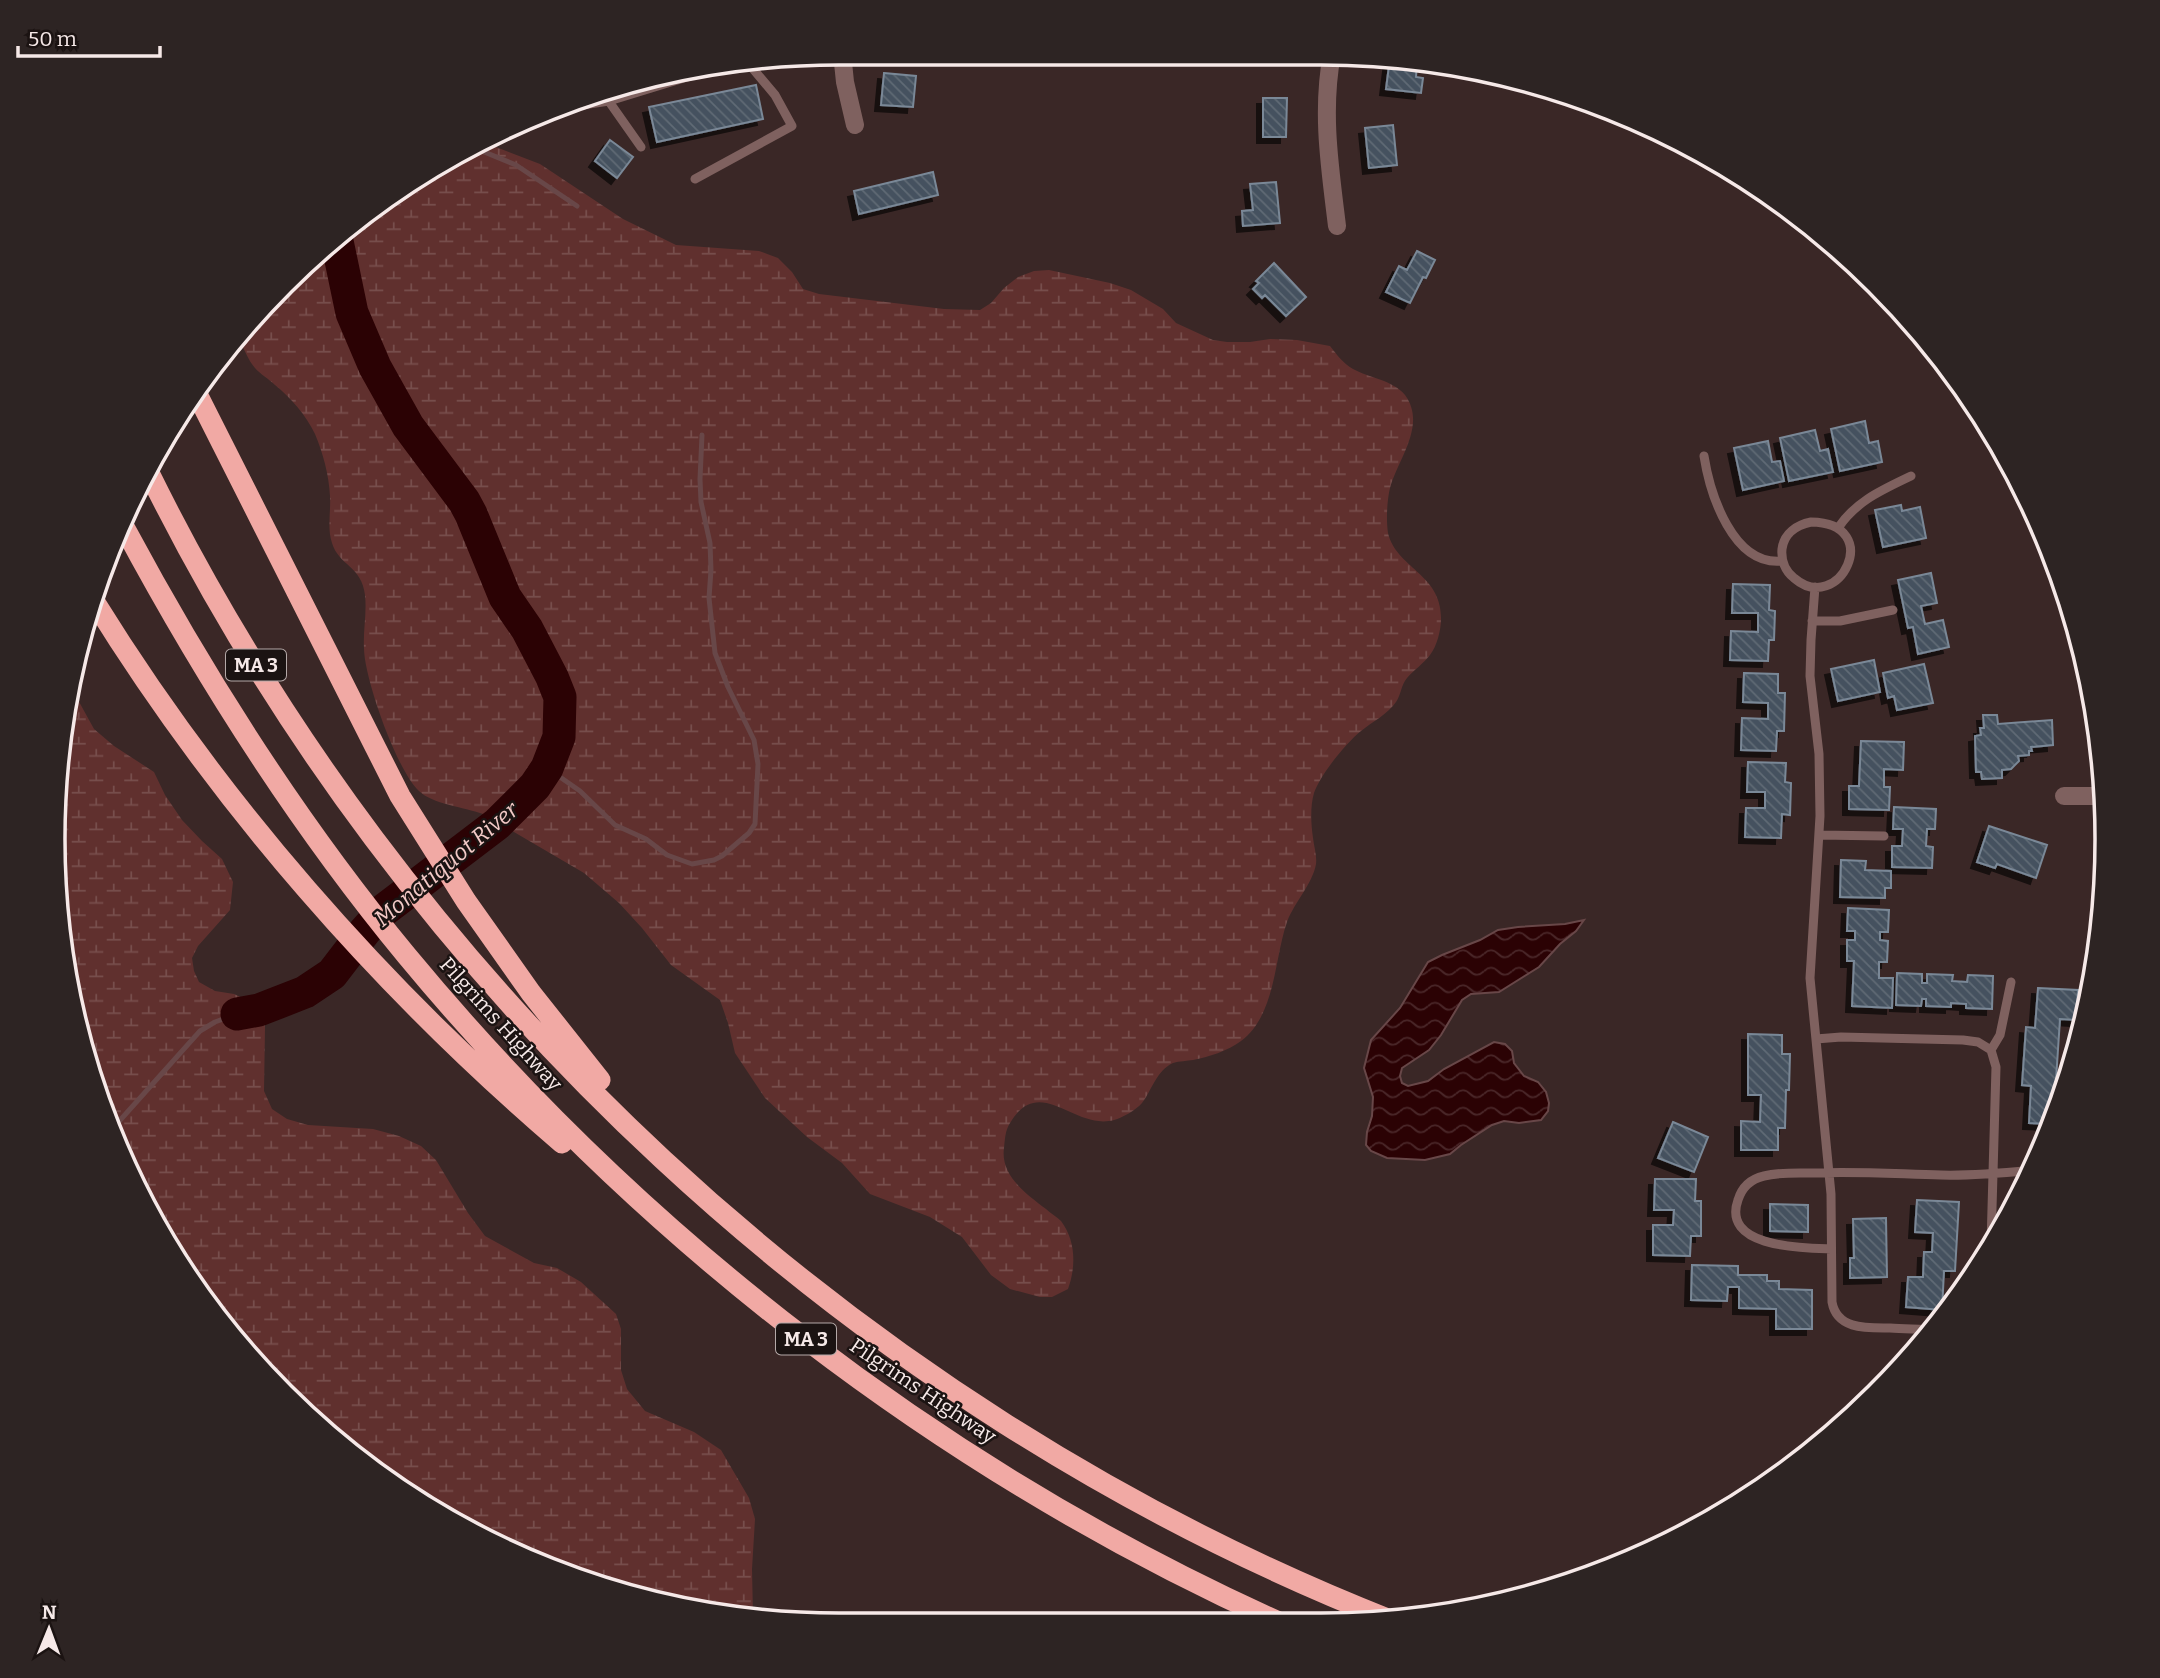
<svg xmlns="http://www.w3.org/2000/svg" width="2160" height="1678" font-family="Bitter,serif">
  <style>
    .wetland { fill: url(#wetland-marsh) }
    .water { fill: url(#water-waves); stroke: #684748; stroke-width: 2 }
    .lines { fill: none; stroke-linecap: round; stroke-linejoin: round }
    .stream { stroke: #684748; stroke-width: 5 }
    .river { stroke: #2b0204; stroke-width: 33 }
    .building { fill: url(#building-back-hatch); stroke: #7a8897; stroke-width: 2; filter: url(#shadow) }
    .service { stroke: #7f615f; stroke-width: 9 }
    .minor { stroke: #7f615f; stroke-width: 18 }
    .motorway { stroke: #f1a9a4; stroke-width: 21 }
    .labels { text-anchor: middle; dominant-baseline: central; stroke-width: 5; stroke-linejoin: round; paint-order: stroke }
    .shield { fill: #1b1312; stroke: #b4a9a8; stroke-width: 2 }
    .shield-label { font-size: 19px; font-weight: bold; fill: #f6e9e8 }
    .street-label { font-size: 21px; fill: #f6e9e8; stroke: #1b1312 }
    .water-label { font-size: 23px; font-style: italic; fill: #f3cac7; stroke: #1b1312 }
    .rim { fill: none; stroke: #f6e9e8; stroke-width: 3.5 }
  </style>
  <defs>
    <pattern id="wetland-marsh" width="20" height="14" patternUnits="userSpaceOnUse" patternTransform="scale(1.75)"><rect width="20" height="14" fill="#60302e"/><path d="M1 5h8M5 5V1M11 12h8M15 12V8" fill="none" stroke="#774e4c"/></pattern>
    <pattern id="water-waves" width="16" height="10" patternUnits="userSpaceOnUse" patternTransform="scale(1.75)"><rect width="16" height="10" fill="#2b0204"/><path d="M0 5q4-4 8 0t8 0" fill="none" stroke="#4a2729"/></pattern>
    <pattern id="building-back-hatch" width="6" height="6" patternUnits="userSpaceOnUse" patternTransform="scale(1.75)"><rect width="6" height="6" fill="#44515e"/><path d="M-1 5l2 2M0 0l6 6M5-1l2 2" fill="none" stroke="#606a75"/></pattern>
    <filter id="shadow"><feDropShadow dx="-6" dy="6" stdDeviation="0" flood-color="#0009"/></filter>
  </defs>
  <rect width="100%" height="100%" fill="#3a2726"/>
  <path class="wetland" d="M483,142L540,164L623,219L676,245L759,251L778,258L792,272L803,289L819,294L944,309L980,310L991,303L1004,288L1018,277L1034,271L1049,270L1110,283L1131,290L1163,309L1176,323L1213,340L1227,342H1250L1270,339L1297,340L1330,346C1337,355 1343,363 1353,369C1369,378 1393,380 1405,395C1427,425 1398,459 1390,488C1387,500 1386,520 1388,533C1396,568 1442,574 1441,619C1441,630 1437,646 1430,655C1423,664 1414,670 1407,678C1401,685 1401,695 1396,702C1388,714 1372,722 1361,731C1346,743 1320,775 1314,793C1310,806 1311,825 1313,838C1314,847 1317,855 1316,864C1312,885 1295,901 1287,922C1274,959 1276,1015 1241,1041C1228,1051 1208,1057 1193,1060C1187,1061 1179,1061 1173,1063C1156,1071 1152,1090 1142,1103C1136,1110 1122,1118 1114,1120C1074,1131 1040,1073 1010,1123C1005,1131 1005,1139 1004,1148C1000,1175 1026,1194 1046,1209C1050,1213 1057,1217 1061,1221C1076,1241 1076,1267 1068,1289L1052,1297H1040L1010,1289L991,1275L962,1237L930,1217L870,1194L842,1163L807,1137L765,1098L735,1053L728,1023L720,1000L671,965L642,928L619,903L584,873L483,814C464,807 432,804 419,791C397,771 364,678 364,648C363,631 367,613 365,595C362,566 339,566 332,543C327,528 331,512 330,496C329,475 323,453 315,434C306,415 291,398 275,385C269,379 260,374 255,368C248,360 244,348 239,340L283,283L445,158Z
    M72,689L94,729L114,746L154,772L165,795L182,820L202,841L222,859L233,882L230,910L198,946L192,958L194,971L199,982L215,991L234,994L251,1002L263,1015L265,1027L264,1091L272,1109L287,1119L308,1125L373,1129L399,1136L421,1146L436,1160L468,1213L485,1236L534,1263L557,1268L581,1282L616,1314L621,1329V1370L627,1389L645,1411L694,1432L721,1450L749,1498L755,1519L752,1569L753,1617L686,1610L538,1566L402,1493L248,1358L158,1233L79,1043L53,839Z"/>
  <path class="water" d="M1584,920L1576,931L1560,944L1539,967L1499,992L1471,994L1462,1000L1441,1035L1429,1050L1402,1068L1400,1076L1402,1083L1408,1086L1428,1081L1444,1069L1494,1042L1505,1044L1512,1051L1514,1063L1524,1076L1538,1082L1546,1092L1549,1103L1548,1111L1541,1120L1519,1123L1504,1121L1492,1125L1461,1145L1450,1154L1425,1160L1387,1158L1371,1151L1366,1145L1367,1132L1372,1116L1373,1097L1364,1068L1371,1040L1400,1008L1428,962L1442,955L1480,940L1498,930L1518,927L1565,924Z"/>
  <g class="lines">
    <path class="stream" d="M472,147L516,165L577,206
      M547,768L580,791L615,825L646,839L667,855L692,864L714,860L722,856L749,833L755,824L758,764L754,740L728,687L715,653L709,598L711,570L710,543L701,502L700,479L702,435
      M114,1127L200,1031L215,1022L237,1014"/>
    <path class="river" d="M237,1014L259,1010L305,992L332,974L365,931L384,910L497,824L535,786L547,768L559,737L560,697L552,677L527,629L505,597L471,514L464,501L408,426L375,367L352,313L337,241"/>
  </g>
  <path class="building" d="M1390,58L1417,63L1416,77L1423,78L1421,93L1386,89Z
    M884,73L916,76L913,107L881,105Z
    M756,85L763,119L657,142L649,107Z
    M1263,98H1287L1286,137H1263Z
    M1393,125L1397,165L1369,168L1365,128Z
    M610,140L633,157L617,178L595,161Z
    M933,172L938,195L859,214L854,191Z
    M1276,182L1280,223L1243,226L1242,211L1253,210L1250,184Z
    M1417,251L1435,260L1426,278L1423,277L1410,303L1386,292L1399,266L1407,270Z
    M1274,263L1306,297L1286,316L1265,295L1262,298L1253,289L1259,283L1256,281Z
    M1865,421L1869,443L1878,441L1882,462L1840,471L1831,429Z
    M1815,430L1820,451L1828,449L1833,472L1789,481L1780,438Z
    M1768,441L1772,462L1780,461L1784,481L1743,490L1734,448Z
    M1901,505L1902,511L1920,507L1926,538L1883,547L1875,510Z
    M1931,573L1937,603L1921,606L1925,624L1943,620L1949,647L1918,654L1913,627L1908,628L1898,580Z
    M1733,584L1770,585L1769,610L1775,611L1774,640H1769L1768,661L1730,660L1731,631L1758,632V613H1732Z
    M1874,660L1880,692L1838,701L1831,669Z
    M1924,664L1933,703L1897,710L1894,696L1888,698L1883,673Z
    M1744,673L1778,674V693H1785L1784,731H1777L1776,751L1741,750L1742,718L1768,719V703L1743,702Z
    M1983,715H1997L1998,724L2052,720L2053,745L2031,747L2032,751H2029V755L2018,756L2019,761L2011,769L2002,770V778L1982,779L1981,772H1976L1975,736L1981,735L1980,728H1984Z
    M1861,741L1904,742L1903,770L1884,769V787H1890L1889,810L1849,809V786H1859Z
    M1748,762L1786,763L1785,782L1791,783L1790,815L1782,814L1781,838L1745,837L1746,808H1765V792H1747Z
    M1894,807L1936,809L1935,829H1927L1926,846L1933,847L1932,868L1892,867V846H1902L1903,829H1893Z
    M1989,826L2047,845L2036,878L1997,864L1995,868L1977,862Z
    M1841,860L1866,861L1865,870L1891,871V888H1885V898L1840,897Z
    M1848,908L1889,910L1888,932H1880V940L1888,941L1887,962H1879V978H1893L1892,1008L1852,1006L1854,961H1847V940H1855V931H1847Z
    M1897,973L1922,974V983H1927V974L1953,975L1952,981L1967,982L1968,975L1993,976L1992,1009L1966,1008V1004L1951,1003V1007L1926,1006V999H1922L1921,1006L1896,1005Z
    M2038,988L2078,990L2076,1020L2060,1019L2055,1095L2061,1096L2050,1124L2029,1123L2031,1086L2022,1085L2026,1027L2035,1028Z
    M1748,1034L1782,1035V1054H1790L1789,1090H1786L1785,1128H1778V1150H1741V1121L1760,1122L1761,1095H1748Z
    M1673,1122L1708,1137L1694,1172L1658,1158Z
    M1655,1179H1696L1695,1201H1701V1236H1691L1690,1256L1653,1255V1225H1673L1674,1210H1654Z
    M1917,1200L1959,1202L1955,1271H1944L1942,1310L1906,1307L1908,1277H1923L1924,1252H1932L1933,1233L1915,1232Z
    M1770,1204L1808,1205V1232L1770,1231Z
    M1886,1218L1887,1277L1850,1278V1258H1854L1853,1219Z
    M1692,1265L1738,1266V1275H1767V1281H1779V1289L1812,1290V1329H1776V1309L1739,1308V1287H1728L1727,1301L1691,1300Z"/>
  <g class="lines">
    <path class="service" d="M797,58L798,62
      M603,93L641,147
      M569,107L609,101L710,70
      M695,179L792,126L775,95L749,64
      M1704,456C1710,494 1733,567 1783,561
      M1811,522C1886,523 1839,617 1794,578C1785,571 1781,560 1782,549C1784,533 1797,525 1811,522Z
      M1838,528C1856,501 1882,490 1911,476
      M1815,587L1811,640L1810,676L1819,754L1820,816L1810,978L1831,1194L1832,1302C1837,1330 1867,1328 1890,1328C1904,1329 1919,1329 1934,1330
      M1812,621H1840L1893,610
      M1819,835L1884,836
      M1816,1039L1841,1037L1963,1040L1978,1042L1991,1050L1996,1067L1991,1244
      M1991,1050L2000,1035L2011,982
      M1831,1249C1804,1248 1721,1248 1738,1200C1742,1187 1751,1179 1764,1176C1780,1172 1797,1173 1812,1173C1856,1171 1898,1174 1941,1175C1972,1176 2002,1173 2033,1170"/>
    <path class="minor" d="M842,53L845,82L855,125
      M1332,54C1321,112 1330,168 1337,226
      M2064,796H2103"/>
    <path class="motorway" d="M197,394L400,796L466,901L531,993L600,1080
      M148,471C402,987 854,1409 1390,1620
      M124,527C205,678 298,824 407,956C642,1240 946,1473 1283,1624
      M94,601C219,803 381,988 562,1143"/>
  </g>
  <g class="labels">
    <g class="shield">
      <rect x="226" y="649.5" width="60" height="31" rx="5"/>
      <rect x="776" y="1323.5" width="60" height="31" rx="5"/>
    </g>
    <g class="shield-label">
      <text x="256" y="665">MA 3</text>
      <text x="806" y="1339">MA 3</text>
    </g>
    <g class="street-label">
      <text transform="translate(501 1024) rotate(48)">Pilgrims Highway</text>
      <text transform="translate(923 1391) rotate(34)">Pilgrims Highway</text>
    </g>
    <g class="water-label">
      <text transform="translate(446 864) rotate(-40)">Monatiquot River</text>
    </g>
  </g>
  <path d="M0 0H2160V1678H0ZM839 65H1321A774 774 0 0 1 2095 839V839A774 774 0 0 1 1321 1613H839A774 774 0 0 1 65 839V839A774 774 0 0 1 839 65Z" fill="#2d2423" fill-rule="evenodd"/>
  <path class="rim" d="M839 65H1321A774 774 0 0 1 2095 839V839A774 774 0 0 1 1321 1613H839A774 774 0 0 1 65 839V839A774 774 0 0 1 839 65Z"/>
  <g transform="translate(49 1629) rotate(1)" stroke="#1b1312" stroke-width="5" paint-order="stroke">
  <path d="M0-5L12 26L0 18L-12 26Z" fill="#f6e9e8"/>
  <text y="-10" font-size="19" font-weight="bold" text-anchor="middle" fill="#f6e9e8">N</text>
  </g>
  <path d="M18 46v10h142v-10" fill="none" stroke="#f6e9e8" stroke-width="3.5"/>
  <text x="28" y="46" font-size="21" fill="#f6e9e8" stroke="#1b1312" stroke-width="5" paint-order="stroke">50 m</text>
</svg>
